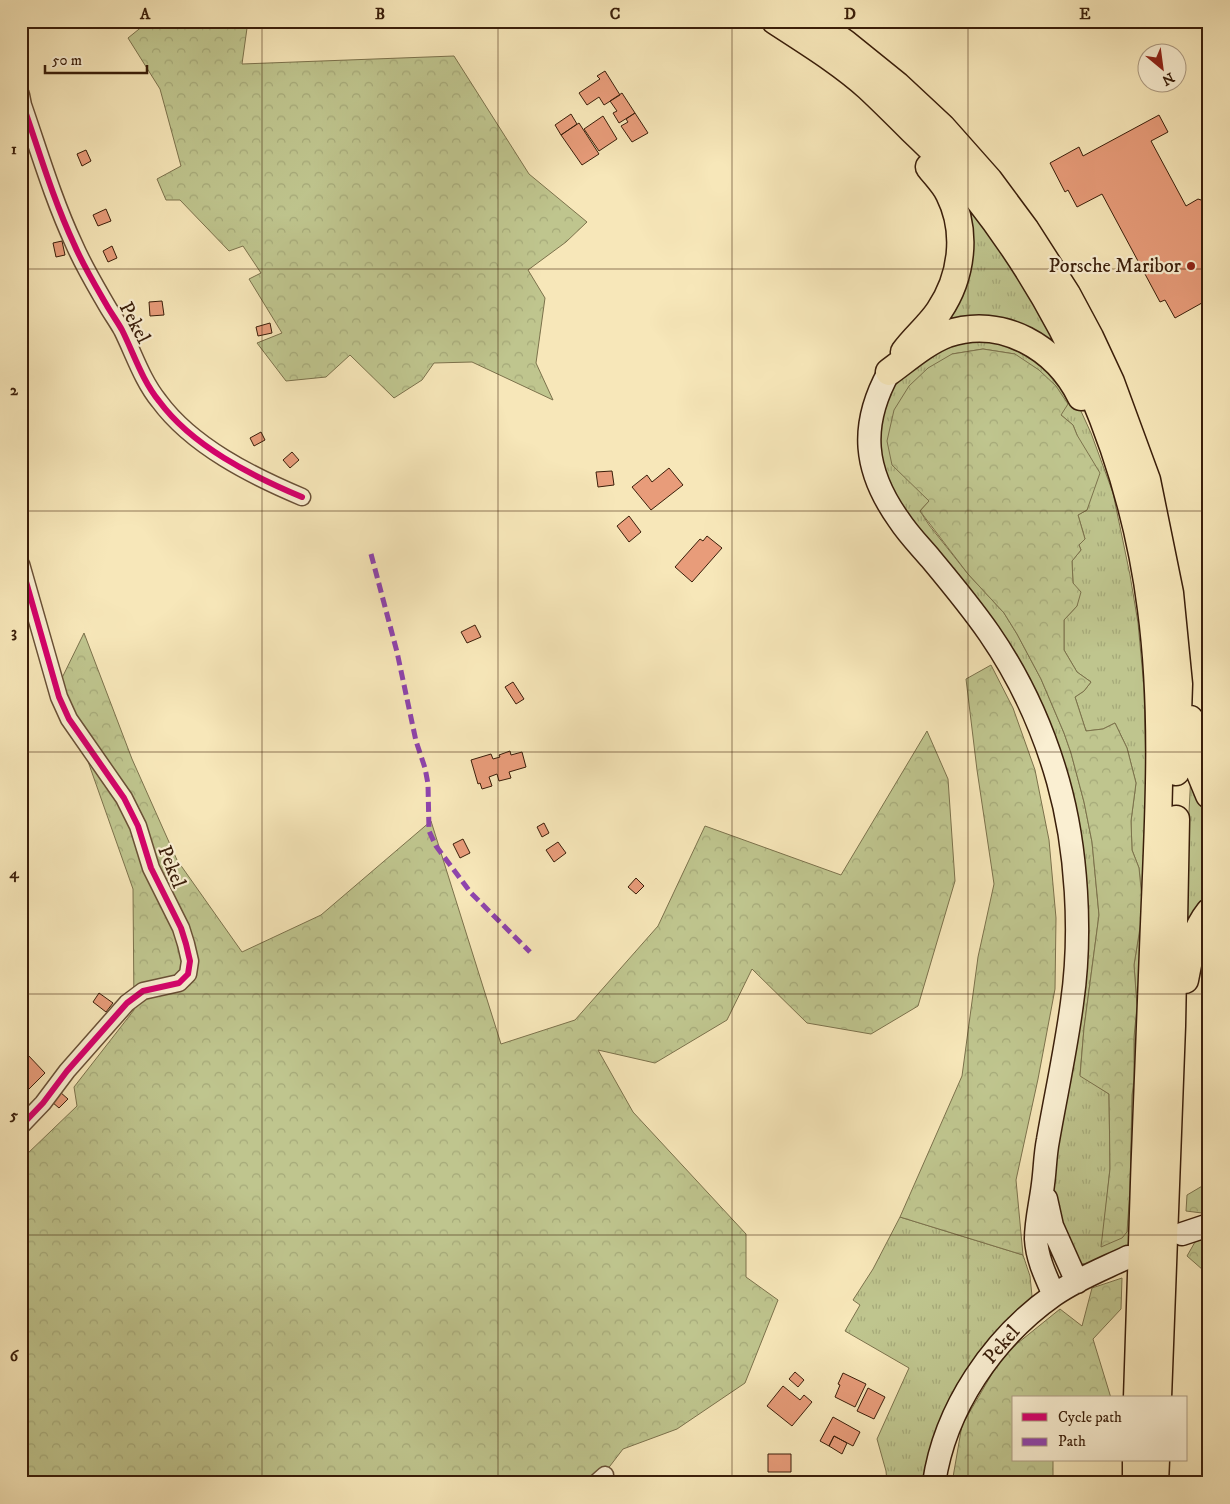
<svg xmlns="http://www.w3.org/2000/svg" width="1230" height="1504" font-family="'IM FELL DW Pica',serif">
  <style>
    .grass { fill: url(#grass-tufts); stroke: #7c724c; fill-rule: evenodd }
    .forest { fill: url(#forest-crowns); stroke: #7c724c }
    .building { fill: #e89c7a; stroke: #3a1e0a }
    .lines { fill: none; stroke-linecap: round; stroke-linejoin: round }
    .minor-casing { stroke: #695036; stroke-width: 19 }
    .secondary-casing { stroke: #3a1e0a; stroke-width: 25 }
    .trunk-casing { stroke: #3a1e0a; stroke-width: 29 }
    .minor { stroke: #faefd2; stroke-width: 16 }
    .secondary { stroke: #faefd2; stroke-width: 22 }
    .trunk { stroke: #f7e7b9; stroke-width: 26 }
    .quiet { stroke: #8e44ad; stroke-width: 5; stroke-dasharray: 10 5; stroke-linecap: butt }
    .cycleway-casing { stroke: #faefd2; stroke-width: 9 }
    .cycleway { stroke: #d6006c; stroke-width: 6 }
    .grid { fill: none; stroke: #3a1e0a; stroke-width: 1; stroke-opacity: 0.55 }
    .poi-dot { fill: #8f2418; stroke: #faefd2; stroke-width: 2 }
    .labels { text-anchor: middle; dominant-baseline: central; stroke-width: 4.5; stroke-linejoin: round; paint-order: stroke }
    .poi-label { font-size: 20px; fill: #3a1e0a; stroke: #faefd2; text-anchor: end }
    .street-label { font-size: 20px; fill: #3a1e0a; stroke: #faefd2 }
    .neatline { fill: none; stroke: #3a1e0a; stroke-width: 2 }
    .grid-label { font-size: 16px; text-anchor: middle; font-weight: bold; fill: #3a1e0a }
  </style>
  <defs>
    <pattern id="grass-tufts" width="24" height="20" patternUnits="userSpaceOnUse" patternTransform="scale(1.25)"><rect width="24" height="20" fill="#bfc58e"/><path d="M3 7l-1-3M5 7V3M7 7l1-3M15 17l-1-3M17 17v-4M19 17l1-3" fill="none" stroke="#a5a979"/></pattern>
    <pattern id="forest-crowns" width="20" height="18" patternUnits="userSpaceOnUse" patternTransform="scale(1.25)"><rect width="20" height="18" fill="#bfc58e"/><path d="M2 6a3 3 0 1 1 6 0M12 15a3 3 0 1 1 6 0" fill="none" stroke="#a5a979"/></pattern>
  </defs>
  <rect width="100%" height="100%" fill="#f7e7b9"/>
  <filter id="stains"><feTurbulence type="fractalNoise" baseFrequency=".004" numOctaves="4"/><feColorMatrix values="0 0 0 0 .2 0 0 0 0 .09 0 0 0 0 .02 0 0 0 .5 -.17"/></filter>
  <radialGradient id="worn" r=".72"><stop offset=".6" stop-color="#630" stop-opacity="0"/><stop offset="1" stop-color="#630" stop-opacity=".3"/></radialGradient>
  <path class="grass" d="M959,194L1021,277L1070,363L1054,350L933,326Z
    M955,339L1024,345L1074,396L1091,433L1113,493L1130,575L1138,623L1144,688L1147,816L1129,1246C1113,1254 1096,1264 1078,1264L1052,1198L1055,1152L1083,974L1043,710L1016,654L982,606L896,502L878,448L880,421L891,390L908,368ZM983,349L1015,354L1061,415L1073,425L1077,435L1091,496L1087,510L1078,515L1085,539L1079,545L1081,550L1072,561L1073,583L1077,606L1064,620V650L1077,672L1091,682L1084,691L1075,697L1086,731L1103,729L1115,723L1127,748L1136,783L1131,821L1132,850L1139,868L1143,909L1134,965L1137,1006L1134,1037V1080L1132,1095L1130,1190L1127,1232L1102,1246L1110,1168L1109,1094L1080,1075L1084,1028L1099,915L1092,842L1084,802L1071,753L1064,733L1041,679L1017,634L1004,613L968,574L929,525L920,511L929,501L952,354Z
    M1191,772L1209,803V901L1188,939L1186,873Z
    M900,1217L1023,1255L1030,1276L1032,1296L925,1483H887L886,1471L877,1439L909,1368L845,1331L860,1305L853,1300L873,1269Z"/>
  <path class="forest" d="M149,21H182L187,23L189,21H248L242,64L454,56L529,174L587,222L566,242L528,270L545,298L536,363L553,400L472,362L434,363L422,380L394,398L350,355L326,377L286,381L257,343L282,333L249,279L261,273L243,246L229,251L180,200H166L157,179L181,166L160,89L128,38Z
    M983,349L1015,354L1039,370L1056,386L1068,404L1061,415L1073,425L1077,435L1100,473L1087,510L1078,515L1085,539L1079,545L1081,550L1072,561L1073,583L1081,592L1077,606L1064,620V650L1077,672L1091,682L1084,691L1075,697L1086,731L1103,729L1115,723L1127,748L1136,783L1131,821L1132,850L1139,868L1143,909L1134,965L1137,1006L1134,1037V1080L1132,1095L1130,1190L1127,1232L1122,1238L1101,1247L1110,1169L1109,1094L1080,1076L1084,1028L1099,915L1092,842L1084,802L1071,753L1064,733L1041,679L1017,634L1004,613L968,574L920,511L929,501L892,465L887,441L894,410L909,386L928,368L952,354Z
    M84,633L132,759L177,860L242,952L321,915L431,821L501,1044L575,1020L658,926L705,826L841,875L927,731L948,779L955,881L918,1006L871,1034L807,1023L752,969L727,1020L655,1063L598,1050L633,1112L746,1234V1277L778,1300L745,1383L677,1429L623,1449L597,1483H21V1157L26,1155L77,1106L74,1087L134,1010L133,889L60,682Z
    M991,665L1013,708L1035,770L1049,840L1056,918L1055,989L1038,1079L1016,1180L1023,1255L900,1217L962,1076L978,957L994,884L977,770L966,679Z
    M1209,1182V1210L1202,1213L1186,1211L1187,1195Z
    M1209,1237V1263L1203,1270L1187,1256L1195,1242Z
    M1122,1278L1121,1309L1093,1339L1111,1398H1014V1460H1053V1483H952L962,1425L1003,1355L1060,1309L1082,1326L1092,1288Z"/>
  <path class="building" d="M605,71L620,95L604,105L599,97L587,105L579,93L600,79L597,76Z
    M622,93L635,113L619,123L613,113L617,111L610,101Z
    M635,113L648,133L632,142L621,126L628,122L626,119Z
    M571,114L577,124L561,135L555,125Z
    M1159,115L1168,132L1151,141L1186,206L1198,199L1207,202L1209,200V299L1175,318L1165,300L1160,302L1102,194L1077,207L1068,190L1065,192L1050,163L1079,147L1083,156Z
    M603,116L617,139L599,151L584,129Z
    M579,123L599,154L582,165L561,135Z
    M86,150L91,161L82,166L77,154Z
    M106,209L111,221L98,226L93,215Z
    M62,241L65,255L56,257L53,243Z
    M112,246L117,258L108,262L103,251Z
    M162,301L164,315L150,316L149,302Z
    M270,323L272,333L258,336L256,327Z
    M261,432L265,440L254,446L250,438Z
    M292,452L299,460L290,468L283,460Z
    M669,468L683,485L651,510L632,487L647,475L652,482Z
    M612,471L614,485L598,487L596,472Z
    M629,516L641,532L629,542L617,526Z
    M707,536L722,548L692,582L675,567L700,539L703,541Z
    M475,625L481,637L467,643L461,632Z
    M513,682L524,699L516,704L505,687Z
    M510,751L511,755L522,752L526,767L509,772L511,778L499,781L497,774L489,777L492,786L482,789L480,783L478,784L471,760L491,754L493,759L500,757L499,755Z
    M544,823L549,833L542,837L537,827Z
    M463,839L470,853L460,858L453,844Z
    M558,842L566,853L554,862L546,850Z
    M636,878L644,886L636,894L628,887Z
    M99,993L113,1003L106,1012L93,1002Z
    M27,1054L45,1073L27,1091L21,1086V1060Z
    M60,1092L68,1099L59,1108L52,1102Z
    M795,1372L804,1380L798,1387L789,1379Z
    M843,1373L866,1384L855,1407L835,1397L840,1385L838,1384Z
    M783,1386L800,1400L804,1395L812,1402L792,1426L767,1406Z
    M868,1388L885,1397L874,1419L857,1411Z
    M833,1417L860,1432L853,1446L834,1436L829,1446L820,1441Z
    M834,1436L847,1443L842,1454L829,1446Z
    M768,1454H791V1472H768Z"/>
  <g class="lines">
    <defs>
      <path id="minor" d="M21,95L23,105C39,151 53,199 74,244C83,265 95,285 106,304C111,313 117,321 122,330C134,354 142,380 159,401C192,446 252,476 302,497
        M21,564L59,697L69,719L124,798L138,826L151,868L181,928L186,944L190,961L188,974L179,983L143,991L127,1003L67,1071L43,1103L21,1126
        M596,1483L605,1475"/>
      <path id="secondary" d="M889,372C859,426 864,471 899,520C908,534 920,546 931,559C951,583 971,607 989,633C1020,678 1043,728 1058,781C1077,848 1082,934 1072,1003C1066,1049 1056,1094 1048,1140C1045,1155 1045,1170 1043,1184C1041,1202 1036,1220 1036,1239C1037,1259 1046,1277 1054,1295
        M1046,1199L1052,1226L1077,1282
        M1182,1234L1209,1225
        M934,1483C945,1408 993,1338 1054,1295C1077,1279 1103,1269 1128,1257"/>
      <path id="trunk" d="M775,21C807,42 840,62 868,87C883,101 897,115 912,130C933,150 956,172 975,195C1069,314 1132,458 1151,609C1166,721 1157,838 1153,950C1147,1099 1141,1249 1137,1398
        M814,21L845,43L897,85L942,127L989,180L1026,230L1067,294L1090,337L1111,382L1147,480L1170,593L1179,684L1176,772
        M904,352C914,338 929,326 939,311C962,277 968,232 949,194C945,185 936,176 929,167
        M889,372C907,359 926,342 947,334C1002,315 1057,348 1081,397
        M1190,719L1191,736L1197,766L1209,795
        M1185,980C1190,955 1193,932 1209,912
        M1158,1398L1172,1026L1176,819
        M1136,1483V1460
        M1155,1483L1156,1460"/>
    </defs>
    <use href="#minor" class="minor-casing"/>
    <use href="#secondary" class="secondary-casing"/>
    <use href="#trunk" class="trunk-casing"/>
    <use href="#minor" class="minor"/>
    <use href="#secondary" class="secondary"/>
    <use href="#trunk" class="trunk"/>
    <path class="quiet" d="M371,554L397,652L416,741L425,768L428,784L429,831L436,846L471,893L530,952"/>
    <defs>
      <path id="cycleway" d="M21,95L23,105C39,151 53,199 74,244C83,265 95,285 106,304C111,313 117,321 122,330C134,354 142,380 159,401C192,446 252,476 302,497
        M21,564L59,697L69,719L124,798L138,826L151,868L181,928L186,944L190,961L188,974L179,983L143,991L127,1003L67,1071L43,1103L21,1126"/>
    </defs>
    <use href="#cycleway" class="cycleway-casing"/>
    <use href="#cycleway" class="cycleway"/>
  </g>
  <path class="grid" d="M262,21V1483M498,21V1483M732,21V1483M968,21V1483M21,269H1209M21,511H1209M21,752H1209M21,994H1209M21,1235H1209"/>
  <circle class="poi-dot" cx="1191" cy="266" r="5"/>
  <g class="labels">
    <g class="poi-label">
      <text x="1181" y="266">Porsche Maribor</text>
    </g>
    <g class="street-label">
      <text transform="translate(134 323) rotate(62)">Pekel</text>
      <text transform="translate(171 867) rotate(68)">Pekel</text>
      <text transform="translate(1002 1345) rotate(-49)">Pekel</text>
    </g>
  </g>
  <rect width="1230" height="1504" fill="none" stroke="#f7e7b9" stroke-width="55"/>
  <rect x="1012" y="1396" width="175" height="65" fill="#faefd2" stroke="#ad9b82"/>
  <rect x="1022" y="1413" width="25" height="8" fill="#d6006c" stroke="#ad9b82"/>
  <text x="1058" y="1422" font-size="15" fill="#3a1e0a">Cycle path</text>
  <rect x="1022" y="1438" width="25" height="8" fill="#8e44ad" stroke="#ad9b82"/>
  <text x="1058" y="1446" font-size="15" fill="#3a1e0a">Path</text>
  <g transform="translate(1162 68) rotate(151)"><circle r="24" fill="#faefd2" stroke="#ad9b82"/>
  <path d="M0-4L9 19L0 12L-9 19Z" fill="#8f2418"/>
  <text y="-8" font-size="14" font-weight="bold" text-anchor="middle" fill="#3a1e0a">N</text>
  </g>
  <path d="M45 65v8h102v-8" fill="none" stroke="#3a1e0a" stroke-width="2.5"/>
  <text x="52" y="65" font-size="15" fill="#3a1e0a" stroke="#faefd2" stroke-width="4" paint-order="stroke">50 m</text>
  <rect x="28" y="28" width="1174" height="1448" class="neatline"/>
  <g class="grid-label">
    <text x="145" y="19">A</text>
    <text x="380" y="19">B</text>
    <text x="615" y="19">C</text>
    <text x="850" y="19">D</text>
    <text x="1085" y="19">E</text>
    <text x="14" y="154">1</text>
    <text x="14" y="395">2</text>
    <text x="14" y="637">3</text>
    <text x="14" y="878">4</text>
    <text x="14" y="1120">5</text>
    <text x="14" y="1361">6</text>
  </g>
  <rect width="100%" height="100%" filter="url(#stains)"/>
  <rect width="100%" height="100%" fill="url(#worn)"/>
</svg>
